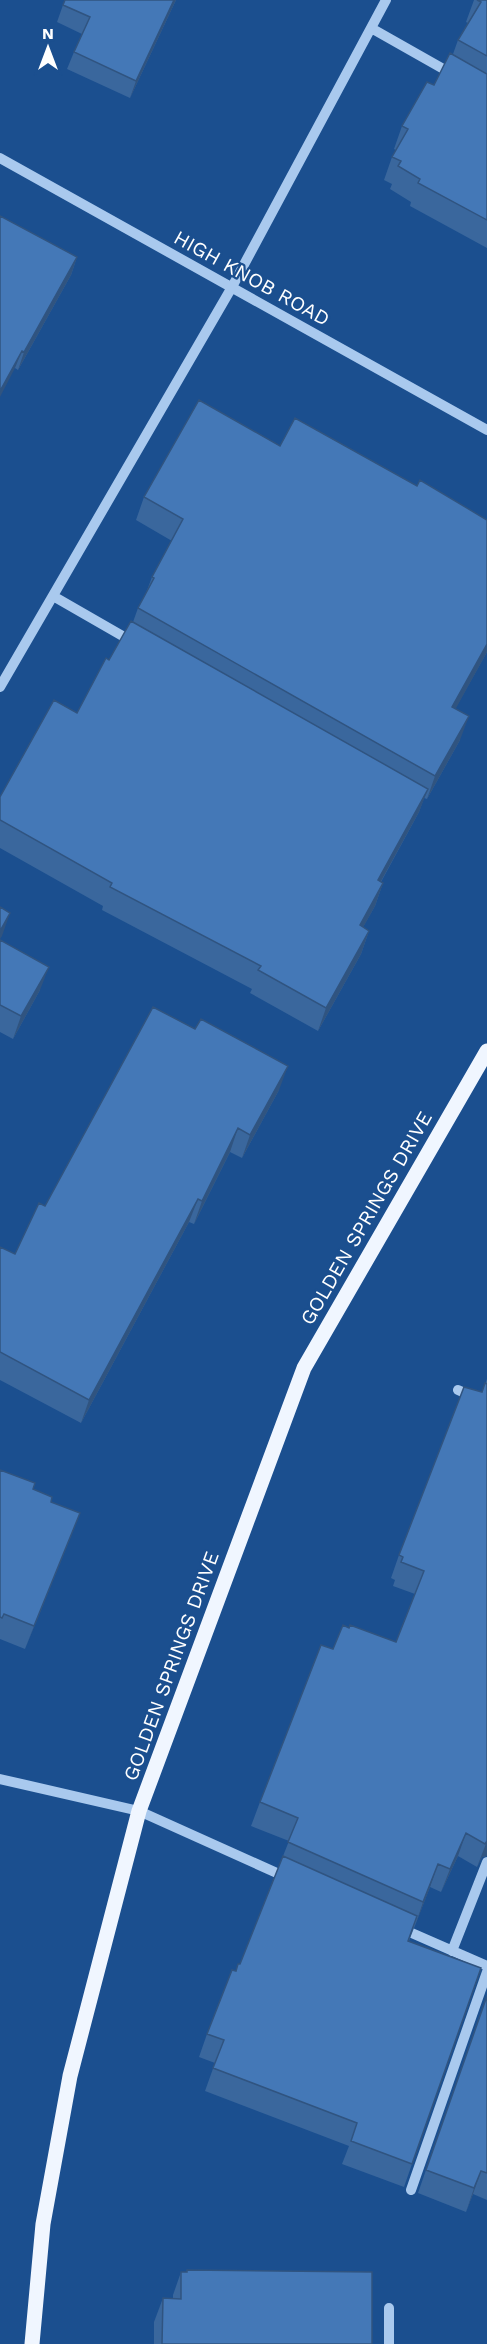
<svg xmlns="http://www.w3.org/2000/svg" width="487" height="2344" font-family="'Work Sans',sans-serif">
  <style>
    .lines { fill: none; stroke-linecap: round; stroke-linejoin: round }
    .minor { stroke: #a9c9ee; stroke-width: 10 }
    .major { stroke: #f0f6ff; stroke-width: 15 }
    .wall { fill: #3a679d }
    .shaded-wall { fill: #305480 }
    .building { fill: #4478b7; stroke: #305480; stroke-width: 1.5 }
    .labels { text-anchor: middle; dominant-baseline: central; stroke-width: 4.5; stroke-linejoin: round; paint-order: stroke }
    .street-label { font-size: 20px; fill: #fff; stroke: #1b4f8f }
  </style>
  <rect width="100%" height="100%" fill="#1b4f8f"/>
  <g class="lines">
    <path class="minor" d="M371,28L454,75
      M0,158L487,430
      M53,596L133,642
      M0,687L232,287L386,0
      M458,1390L487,1403
      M0,1779L139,1811L288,1878
      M398,1927L487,1966
      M452,1951L487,1862
      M411,2190L487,1972
      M389,2344V2308"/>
    <path class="major" d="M32,2344L43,2224L70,2076L139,1811L304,1368L487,1051"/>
  </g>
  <path class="wall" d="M176,0L130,98L67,69L74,52L82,34L57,22L63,5Z
    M474,0H487V248L410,206L411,202L390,189L392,184L384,180L392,157L396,150L394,149L402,126L434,85L453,54L458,40L468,23L466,22Z
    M0,216L77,257L71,275L18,370L15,368Z
    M280,446L417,486L487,520V652L455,709L460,740L427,799L424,798L419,812L381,882L383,883L375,906L363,927L369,931L361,954L318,1031L250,993L252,989L102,910L103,906L0,848V797L77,713L133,622L138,608L146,593L152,577L172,541L136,520L144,497Z
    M0,940L40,990L13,1039L0,1032Z
    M279,1090L242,1158L230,1152L194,1224L189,1222L81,1423L0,1380V1247L15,1254L45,1206Z
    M487,1379V1856L482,1857L477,1867L458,1856L441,1892L430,1887L409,1941L412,2164L404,2187L342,2164L349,2146L205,2091L215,2063L199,2057L207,2034L236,1971L240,1964L289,1841L251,1826L260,1802L333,1649L396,1642L415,1594L393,1586L395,1580L391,1578L399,1555L482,1392Z
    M0,1470L33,1489L51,1502L71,1536L25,1649L0,1639Z
    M487,1995V2200L473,2194L466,2212L418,2193Z
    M187,2270L372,2344H154V2322L163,2298L173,2299V2295L181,2272H186Z"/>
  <path class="shaded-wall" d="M174,0H176L130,98L136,81Z
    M77,257L71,275L18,370L24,352Z
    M22,351L15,368L0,397V391Z
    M487,644V652L444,730L452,707Z
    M469,716L460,740L427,799L435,776Z
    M428,789L419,812L369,903L378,880Z
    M383,883L375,906L351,949L360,925Z
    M10,913L2,936L0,939V931Z
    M369,931L361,954L318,1031L326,1008Z
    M49,967L40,990L13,1039L21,1016Z
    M288,1066L279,1090L242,1158L250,1135Z
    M238,1128L230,1152L194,1224L202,1201Z
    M198,1199L189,1222L81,1423L89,1400Z
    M80,1513L71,1536L25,1649L34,1626Z
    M466,1833L458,1856L441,1892L450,1869Z
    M487,1841V1856L482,1857L477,1867Z
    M438,1864L430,1887L415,1926L423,1902Z
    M481,2171L473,2194L466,2212L474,2188Z"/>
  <path class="building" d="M65,0H174L136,81L74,52L90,17L63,5Z
    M477,0H487V56L458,40L481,2Z
    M450,53L487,74V220L418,183L420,179L398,166L401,161L392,157L408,129L402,126L427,82L434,85Z
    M0,216L77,257L24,352L22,351L0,391Z
    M199,400L280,446L295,418L417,486L420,480L487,520V644L452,707L469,716L435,776L138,608L154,578L152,577L183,519L144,497Z
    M131,621L428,789L378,880L383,883L360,925L369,931L326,1008L258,970L261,966L110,887L112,883L0,820V797L54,700L77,713L106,658L109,660Z
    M0,907L10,913L0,931Z
    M0,940L49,967L21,1016L0,1005Z
    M153,1007L195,1029L201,1019L288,1066L250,1135L238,1128L202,1201L198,1199L89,1400L0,1352V1247L15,1254L39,1203L45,1206Z
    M485,1383L487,1384V1841L485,1844L466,1833L450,1869L438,1864L423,1902L288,1842L298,1818L260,1802L321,1645L333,1649L343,1625L349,1628L350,1625L396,1642L424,1571L401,1562L403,1557L399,1555L464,1387L482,1392Z
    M0,1470L35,1483L33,1489L52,1497L51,1502L80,1513L34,1626L4,1614L2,1618L0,1617Z
    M283,1856L417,1916L408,1941L481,1968L412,2164L351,2141L357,2123L213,2068L224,2040L207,2034L232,1970L236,1971L238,1964H240Z
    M487,1996V2173L481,2171L474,2188L426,2170Z
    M187,2270L372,2272V2344H162L163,2298L181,2299V2272H187Z"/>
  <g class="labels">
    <g class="street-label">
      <text transform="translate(252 278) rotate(29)">HIGH KNOB ROAD</text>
      <text transform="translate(366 1218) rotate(-60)">GOLDEN SPRINGS DRIVE</text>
      <text transform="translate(171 1666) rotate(-70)">GOLDEN SPRINGS DRIVE</text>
    </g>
  </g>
  <g transform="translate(48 48)" stroke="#1b4f8f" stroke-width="4.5" paint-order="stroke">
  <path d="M0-4.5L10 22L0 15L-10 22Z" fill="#ffffff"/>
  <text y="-9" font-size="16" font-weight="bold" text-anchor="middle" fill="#ffffff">N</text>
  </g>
</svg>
